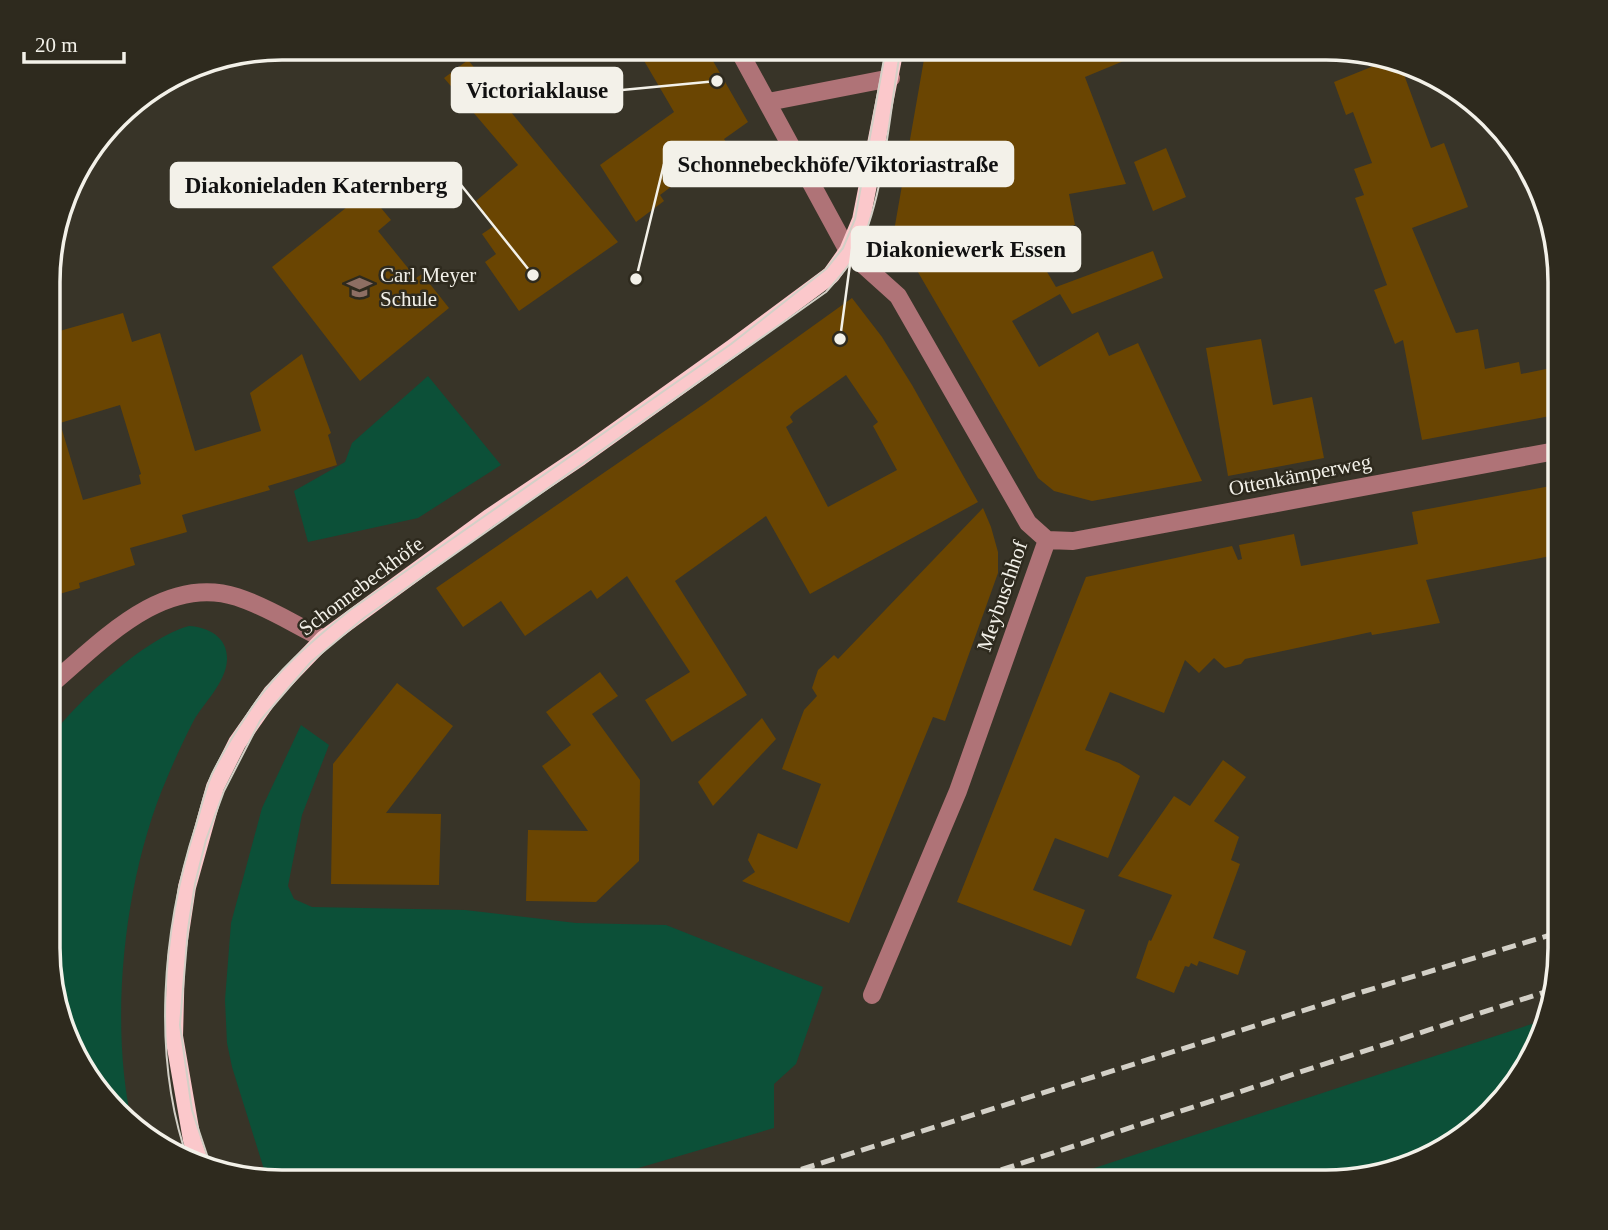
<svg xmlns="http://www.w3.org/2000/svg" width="1608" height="1230" font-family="Georgia,serif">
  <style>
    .green { fill: #0c5038 }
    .building { fill: #6a4502; fill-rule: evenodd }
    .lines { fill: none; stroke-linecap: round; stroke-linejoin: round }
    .minor { stroke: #af7377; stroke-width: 18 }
    .major { stroke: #fbc8cb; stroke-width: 18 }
    .tram { stroke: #d3d0c7; stroke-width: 2 }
    .rail { stroke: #d3d0c7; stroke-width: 5; stroke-dasharray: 14 7; stroke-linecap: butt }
    .labels { text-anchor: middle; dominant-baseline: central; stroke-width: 5; stroke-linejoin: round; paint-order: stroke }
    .poi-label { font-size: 21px; fill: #f3f1e9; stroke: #2e2a1e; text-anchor: start }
    .street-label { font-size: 21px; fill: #f3f1e9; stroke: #2e2a1e }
    .rim { fill: none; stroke: #f3f1e9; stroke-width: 3.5 }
    .leader { fill: none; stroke: #f3f1e9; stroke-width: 2.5 }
    .callout-dot { fill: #f3f1e9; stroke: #2e2a1e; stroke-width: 2.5 }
    .callout { fill: #f3f1e9; stroke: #f3f1e9; stroke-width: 2.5 }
    .callout-label { font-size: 23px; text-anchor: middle; font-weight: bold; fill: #111 }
  </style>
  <rect width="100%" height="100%" fill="#383428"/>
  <path class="green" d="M428,376L501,465L418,518L308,542L294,491L345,462L352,443Z
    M189,626C208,627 228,637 227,660C226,682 204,703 194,720C184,739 175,759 167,778C124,877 108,1023 133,1128L127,1125L72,1052L48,964V740C76,703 144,638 189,626Z
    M301,725L329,745L302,815L288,886L294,899L312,907L465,910L576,923L666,925L823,987L796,1064L774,1084V1128L591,1182H268L232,1067L227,1043L225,1000L231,923L262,808Z
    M1547,1019L1543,1038L1503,1103L1430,1159L1326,1183H1049Z"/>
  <path class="building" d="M636,47H705L748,122L724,139L726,142L702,161L703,163L660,195L664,201L636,222L600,165L674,112Z
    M926,48H1044L1076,54L1092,48H1155L1085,77L1126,184L1069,194L1075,225L1024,233L1056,287L1153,251L1163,278L1072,314L1060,294L1012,321L1039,367L1098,332L1109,356L1138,343L1202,481L1092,501L1054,491L1038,478L894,231Z
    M1391,59L1399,61L1431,148L1444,143L1468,207L1412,228L1456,333L1478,329L1485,369L1519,362L1521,374L1561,366V414L1422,440L1403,340L1395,344L1374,290L1387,285L1355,198L1364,195L1354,169L1372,163L1353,112L1346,115L1334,82Z
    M468,60L618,242L519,311L485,262L496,254L482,234L494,226L476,201L518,165L444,78Z
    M1166,148L1186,197L1153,211L1134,162Z
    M367,191L391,220L378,231L416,278L422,274L449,308L360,381L272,267Z
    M852,298L882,337L912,385L978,502L810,594L766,516L675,581L747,695L672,742L645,700L690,672L627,576L597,599L591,590L525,636L501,601L463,627L436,588L704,404ZM846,375L878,422L873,426L897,470L828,507L786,427L793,422L790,417L794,412Z
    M123,313L132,342L160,333L195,451L261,431L250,393L302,354L331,433L328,435L337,465L268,486L270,490L182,515L187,532L130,548L135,565L79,583L80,588L49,597V334ZM120,405L141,474L139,475L141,484L83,500L60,423Z
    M1261,339L1273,405L1312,397L1324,458L1228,476L1206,348Z
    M1561,484V554L1426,580L1440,623L1372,635L1371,632L1245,659L1241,664L1225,668L1214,658L1199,673L1185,660L1164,713L1110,692L1085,750L1119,763L1140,776L1108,858L1055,838L1033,890L1085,910L1071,946L957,902L1086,577L1232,546L1238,560L1242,559L1239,545L1294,534L1301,566L1418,544L1412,512Z
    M983,508L991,527L998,552V573L945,721L933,717L849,923L742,881L755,872L748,860L758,833L797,849L821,784L782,769L804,710L817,696L812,688L818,670L834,655L838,659Z
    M600,672L618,696L592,714L640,780L639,861L596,902L526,901L528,830L588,831L542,766L571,745L546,712Z
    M397,683L453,726L386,813L441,814L439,885L331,884L333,764Z
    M762,718L776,739L713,806L698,782Z
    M1223,760L1246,777L1214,821L1239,837L1231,860L1240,864L1213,938L1246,951L1238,975L1199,961L1197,966L1191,963L1189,967L1185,966L1174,993L1136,978L1149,940L1151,941L1172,895L1118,876L1174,796L1190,806Z"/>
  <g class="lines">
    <path class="minor" d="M737,47L848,251L898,296L1028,523L1047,540L1073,541L1561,450
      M768,102L891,78
      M48,687C100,643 163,573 237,597C268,607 295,625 324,639
      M872,995L958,791L1047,540"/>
    <path class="major" d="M201,1167L192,1140L174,1036L176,960L187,887L215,787L237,743L272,693L324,639L489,518L580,457L734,347L831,275L848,251L861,220L895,48"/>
    <path class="tram" d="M189,1163C151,1058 162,929 196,825C201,808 205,790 212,774C222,754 234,734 247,715C274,672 312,641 350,610L731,344L826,269L843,248L855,219L886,48
      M212,1170L192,1110L180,1025L188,929L195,884L206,840L224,791L260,721L311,662L364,618L826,292C837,280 848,268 856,254C885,200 889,109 901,48"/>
    <path class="rail" d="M761,1182L1362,992L1560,932
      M961,1183L1554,989"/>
  </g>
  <defs>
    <symbol id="school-bare" viewBox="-9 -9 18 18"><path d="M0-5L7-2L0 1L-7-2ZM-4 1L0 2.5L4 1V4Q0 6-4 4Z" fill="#8d6e63" stroke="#2e2a1e" stroke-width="2.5" paint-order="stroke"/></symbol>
  </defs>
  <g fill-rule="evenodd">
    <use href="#school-bare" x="342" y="270" width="35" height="35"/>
  </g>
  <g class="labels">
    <g class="poi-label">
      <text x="380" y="275">Carl Meyer<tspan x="380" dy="24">Schule</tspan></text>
    </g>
    <g class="street-label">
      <text transform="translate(1300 475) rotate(-11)">Ottenkämperweg</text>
      <text transform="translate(361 586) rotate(-37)">Schonnebeckhöfe</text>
      <text transform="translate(1002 596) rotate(-71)">Meybuschhof</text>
    </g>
  </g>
  <path d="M0 0H1608V1230H0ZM282 60H1326A222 222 0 0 1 1548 282V948A222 222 0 0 1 1326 1170H282A222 222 0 0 1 60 948V282A222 222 0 0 1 282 60Z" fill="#2e2a1e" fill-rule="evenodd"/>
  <path class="rim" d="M282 60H1326A222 222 0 0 1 1548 282V948A222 222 0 0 1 1326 1170H282A222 222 0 0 1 60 948V282A222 222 0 0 1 282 60Z"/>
  <path class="leader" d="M717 81L622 90M636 279L664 164M533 275L461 185M840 339L852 249"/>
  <g class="callout-dot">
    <circle cx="717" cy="81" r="7"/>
    <circle cx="636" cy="279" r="7"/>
    <circle cx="533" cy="275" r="7"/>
    <circle cx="840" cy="339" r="7"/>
  </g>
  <g class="callout">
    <rect x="452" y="68" width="170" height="44" rx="7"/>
    <rect x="664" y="142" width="349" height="44" rx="7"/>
    <rect x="171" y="163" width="290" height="44" rx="7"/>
    <rect x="852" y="227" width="228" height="44" rx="7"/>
  </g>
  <g class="callout-label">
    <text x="537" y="98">Victoriaklause</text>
    <text x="838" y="172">Schonnebeckhöfe/Viktoriastraße</text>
    <text x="316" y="193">Diakonieladen Katernberg</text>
    <text x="966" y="257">Diakoniewerk Essen</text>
  </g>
  <path d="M24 52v10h100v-10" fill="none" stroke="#f3f1e9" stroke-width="3.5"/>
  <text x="35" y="52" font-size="21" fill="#f3f1e9" stroke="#2e2a1e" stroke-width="5" paint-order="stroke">20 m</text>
</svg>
